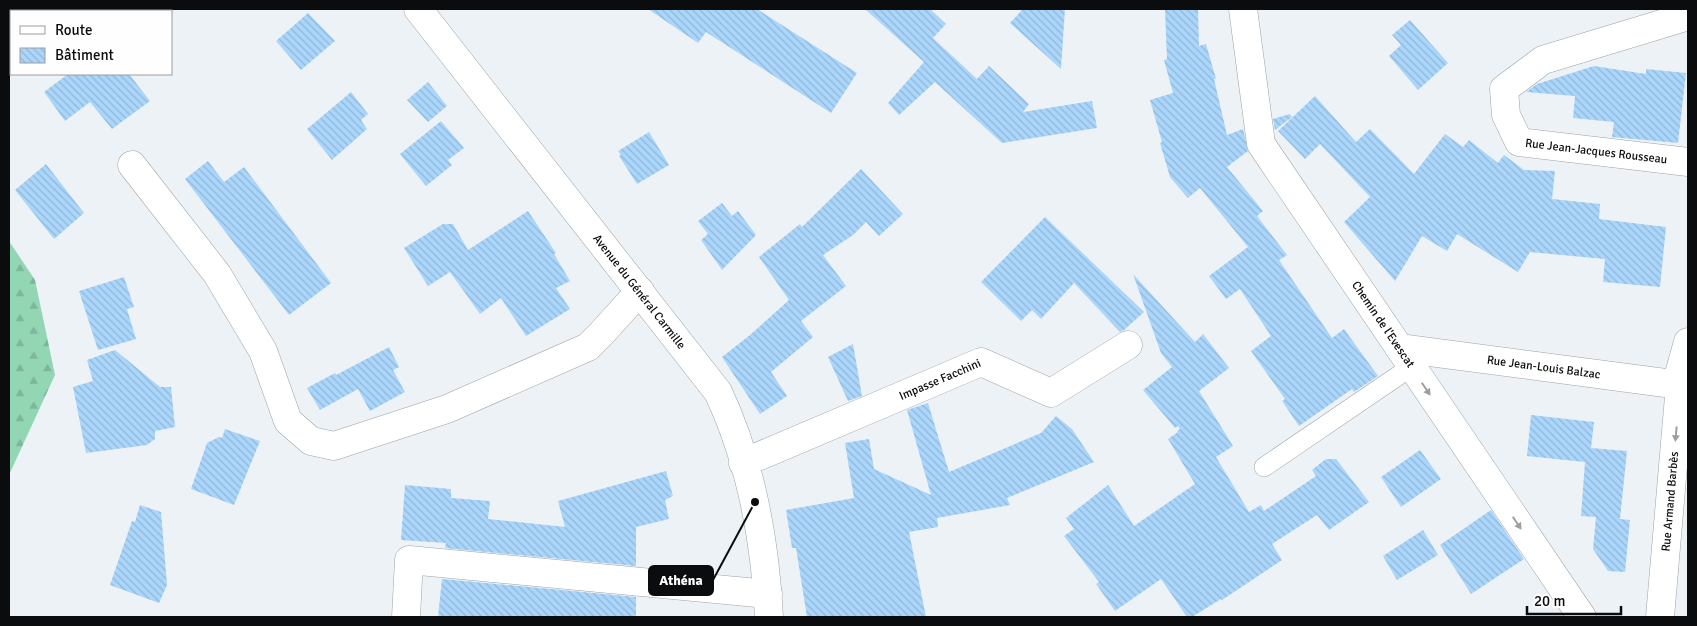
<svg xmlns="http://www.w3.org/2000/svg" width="1697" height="626" font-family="Signika,sans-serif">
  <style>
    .forest { fill: url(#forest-firs) }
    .building { fill: url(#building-back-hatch) }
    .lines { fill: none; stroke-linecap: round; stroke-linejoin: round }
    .lane-casing { stroke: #9ea3a6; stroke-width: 20 }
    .street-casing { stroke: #9ea3a6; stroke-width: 29 }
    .secondary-casing { stroke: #9ea3a6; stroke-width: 29 }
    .lane { stroke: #fff; stroke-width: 19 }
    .street { stroke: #fff; stroke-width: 28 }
    .secondary { stroke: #fff; stroke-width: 28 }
    .oneway { fill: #9d9e9e }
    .labels { text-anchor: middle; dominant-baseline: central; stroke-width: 4.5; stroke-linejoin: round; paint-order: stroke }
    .street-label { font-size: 12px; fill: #0b0c0d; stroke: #fefefe }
    .leader { fill: none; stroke: #0b0c0d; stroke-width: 2 }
    .callout-dot { fill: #0b0c0d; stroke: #fefefe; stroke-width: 2 }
    .callout { fill: #0b0c0d; stroke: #0b0c0d; stroke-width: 2 }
    .callout-label { font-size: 14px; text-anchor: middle; font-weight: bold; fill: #fff }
  </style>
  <defs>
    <pattern id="forest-firs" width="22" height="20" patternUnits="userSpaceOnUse" patternTransform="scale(1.25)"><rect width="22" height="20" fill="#92d6b4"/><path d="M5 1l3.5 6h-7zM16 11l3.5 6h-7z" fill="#7db69a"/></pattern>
    <pattern id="building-back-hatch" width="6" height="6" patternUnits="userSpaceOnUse" patternTransform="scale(1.25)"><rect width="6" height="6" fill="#aad6fb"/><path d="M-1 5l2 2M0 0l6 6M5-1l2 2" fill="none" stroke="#91b6d6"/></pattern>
  </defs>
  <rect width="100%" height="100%" fill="#edf2f6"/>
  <path class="forest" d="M9,241L35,280L55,375L9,475Z"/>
  <path class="building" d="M648,9H757L857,73L831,113L706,32L698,43Z
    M865,9H930L946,24L933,38L977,79L989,66L1029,104L1023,112L1092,101L1097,128L1002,143L935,82L899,115L888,103L924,62Z
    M1023,9H1065L1061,69L1010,23Z
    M1165,9H1198L1199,46L1206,44L1216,79H1214L1227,135L1243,129L1248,151L1227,167L1263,211L1257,216L1287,255L1279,260L1332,338L1344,329L1378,376L1354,392L1352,389L1299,426L1282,401L1285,399L1251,351L1271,336L1240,289L1226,299L1209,276L1248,247L1200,188L1188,198L1170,177L1160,143L1162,142L1150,100L1173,93L1164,60L1167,59Z
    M308,13L335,41L301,70L276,41Z
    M1410,20L1448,63L1418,90L1389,56L1401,45L1392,35Z
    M1594,66L1646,74V69L1686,73L1678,143L1612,137L1614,122L1573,118L1575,96L1526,92L1537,84Z
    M68,74H129L150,101L112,129L90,102L65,121L44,92Z
    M428,82L447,106L428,122L407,100Z
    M351,92L368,114L361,120L367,129L332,160L307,129Z
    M1315,96L1356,142L1370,129L1414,174L1445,134L1463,147L1469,140L1498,163L1504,155L1524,170L1555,171L1552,199L1600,204L1599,219L1666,227L1660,287L1603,282L1605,259L1530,252L1518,272L1457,234L1447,251L1422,236L1395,281L1344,222L1370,197L1320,144L1305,159L1278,131Z
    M1290,114L1292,117L1275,130L1273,119Z
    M441,121L464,148L448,160L452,165L426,186L400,154Z
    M649,132L669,165L637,184L619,156L621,155L618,151Z
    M208,161L224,182L244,167L331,283L289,315L185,179Z
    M46,164L84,213L54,239L15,190Z
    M861,169L903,214L879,236L866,222L853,235L823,255L846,286L801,321L813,337L771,372L787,396L760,414L722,357L750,335L789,300L759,257L800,224L802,227Z
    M722,203L732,216L738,211L756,235L722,270L701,240L708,234L698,221Z
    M528,211L556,253L554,254L570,281L556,288L570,309L526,336L501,298L480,314L450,272L428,286L404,248L443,224H453L468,250Z
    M1045,217L1144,312L1124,330L1120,332L1074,283L1041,319L1032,310L1021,321L981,282Z
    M1133,274L1195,342L1203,334L1229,368L1199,391L1233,446L1216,457L1249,512L1261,505L1264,511L1316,476L1312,470L1326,459H1336L1369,502L1329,530L1317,515L1272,544L1282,560L1222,600L1221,599L1192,617H1187L1161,579L1115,611L1096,584L1099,582L1064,536L1074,529L1066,518L1108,485L1134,526L1195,484L1168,439L1178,432L1177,431L1180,429L1178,426L1175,428L1143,390L1172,367L1161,353Z
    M124,277L134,307L127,309L136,339L98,350L79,291Z
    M853,344L862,396L848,401L828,357Z
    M389,347L399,367L393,370L405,392L370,411L358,389L320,410L307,388L335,373L336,375Z
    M115,350L160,387H171L175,427L155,431V439L147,445L86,453L73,387L93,381L87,360Z
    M928,403L949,472L1041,433L1056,416L1072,429L1094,462L1007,498L1010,505L937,518L938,527L909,532L926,617H807L796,548H792L786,510L854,498L845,443L869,439L874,469L931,495L907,410Z
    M1531,415L1594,422L1591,448L1627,451L1620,519L1630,520L1625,572L1608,571L1593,549L1596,517L1581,516L1585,462L1527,456Z
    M225,429L260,441L234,505L191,489L207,443L219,437L222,438Z
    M1420,450L1441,479L1401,507L1381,477Z
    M666,471L673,496L665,500L669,519L636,527V566L445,548L446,543L401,540L405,485L451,489V498L490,501L488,519L565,527L558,501Z
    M140,505L161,512L167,585L159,603L110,585L132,521L135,522Z
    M1491,510L1524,559L1471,594L1440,545Z
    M1423,530L1438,555L1397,580L1383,556Z
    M442,579L636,597V617H438Z"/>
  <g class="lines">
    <defs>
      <path id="lane" d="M1264,467L1411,367"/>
      <g id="street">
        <path id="s1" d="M1243,9L1261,144L1582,617"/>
        <path id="s2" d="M1688,16L1543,60L1504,89L1506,115L1519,142L1688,162"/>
        <path d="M132,165L217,274L263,351L288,421L311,441L334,446L447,409L588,347L601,334L640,291"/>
        <path id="s3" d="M1399,348L1688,386"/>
        <path d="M1676,385L1688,342"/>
        <path id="s4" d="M743,463L981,362L1051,393L1128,345"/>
        <path d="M406,617L409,560L768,594"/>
        <path id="s5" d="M1660,617L1680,385"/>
      </g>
      <g id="secondary">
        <path id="s6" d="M418,9L718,392C751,462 765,540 769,617"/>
      </g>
    </defs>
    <use href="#lane" class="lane-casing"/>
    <use href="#street" class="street-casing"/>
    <use href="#secondary" class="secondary-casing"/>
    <use href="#lane" class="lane"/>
    <use href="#street" class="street"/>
    <use href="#secondary" class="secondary"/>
  </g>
  <defs><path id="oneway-solid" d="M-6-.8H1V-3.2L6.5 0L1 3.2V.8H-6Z" transform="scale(1.25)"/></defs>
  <g class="oneway">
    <use href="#oneway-solid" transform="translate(1426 389) rotate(56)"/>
    <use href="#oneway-solid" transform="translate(1676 434) rotate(95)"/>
    <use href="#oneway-solid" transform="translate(1517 523) rotate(56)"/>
  </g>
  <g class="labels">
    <g class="street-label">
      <text stroke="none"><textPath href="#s2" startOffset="334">Rue Jean-Jacques Rousseau</textPath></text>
      <text stroke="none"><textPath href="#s6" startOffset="359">Avenue du Général Carmille</textPath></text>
      <text stroke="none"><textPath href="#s1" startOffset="354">Chemin de l'Evescat</textPath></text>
      <text stroke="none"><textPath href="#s3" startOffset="146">Rue Jean-Louis Balzac</textPath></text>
      <text stroke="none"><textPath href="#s4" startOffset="214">Impasse Facchini</textPath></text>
      <text stroke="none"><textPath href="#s5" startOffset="116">Rue Armand Barbès</textPath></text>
    </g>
  </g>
  <path class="leader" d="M755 502L713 580"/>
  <circle class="callout-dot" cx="755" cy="502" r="5"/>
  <rect class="callout" x="649" y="566" width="64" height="29" rx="5"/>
  <g class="callout-label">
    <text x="681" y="585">Athéna</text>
  </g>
  <rect width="1697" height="626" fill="none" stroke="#0b0c0d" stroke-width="20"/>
  <rect x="10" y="10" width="162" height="65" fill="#fefefe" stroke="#9d9d9e"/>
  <rect x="20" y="26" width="25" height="8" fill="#ffffff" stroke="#9d9d9e"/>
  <text x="55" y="35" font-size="15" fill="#0b0c0d">Route</text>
  <rect x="20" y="48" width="25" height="15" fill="url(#building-back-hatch)" stroke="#9d9d9e"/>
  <text x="55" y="60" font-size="15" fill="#0b0c0d">Bâtiment</text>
  <path d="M1527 606v8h94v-8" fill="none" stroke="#0b0c0d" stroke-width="2.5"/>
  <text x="1534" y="606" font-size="15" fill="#0b0c0d" stroke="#fefefe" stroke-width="4" paint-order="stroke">20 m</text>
</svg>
